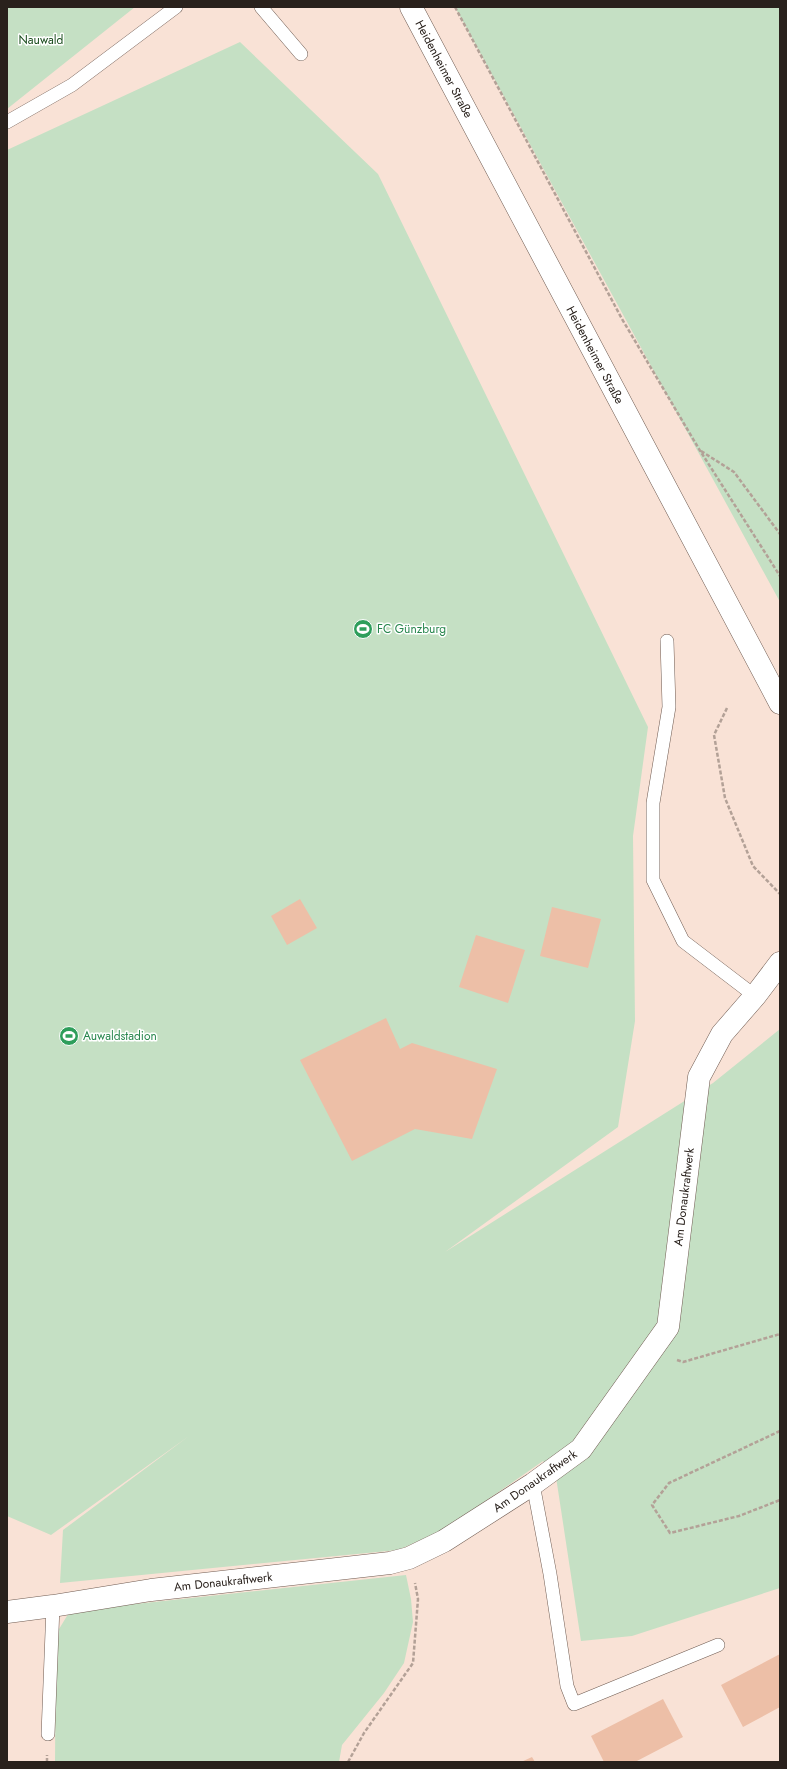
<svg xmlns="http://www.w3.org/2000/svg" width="787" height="1769" font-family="Jost,sans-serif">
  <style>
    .green { fill: #c5e0c4 }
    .building { fill: #edbfa7 }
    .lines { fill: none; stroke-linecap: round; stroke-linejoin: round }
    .lane-casing { stroke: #705c52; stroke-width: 14 }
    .street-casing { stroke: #705c52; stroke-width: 23 }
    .secondary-casing { stroke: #705c52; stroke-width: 23 }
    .path { stroke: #b3a197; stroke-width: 2.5; stroke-dasharray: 4 2; stroke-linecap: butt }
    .lane { stroke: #fff; stroke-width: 13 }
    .street { stroke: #fff; stroke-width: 22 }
    .secondary { stroke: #fff; stroke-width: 22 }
    .labels { text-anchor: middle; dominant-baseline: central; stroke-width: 3; stroke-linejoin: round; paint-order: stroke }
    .park-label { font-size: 12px; fill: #194b1c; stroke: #fff }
    .street-label { font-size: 12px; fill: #29211c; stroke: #fff }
    .leisure-label { font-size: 12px; fill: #27864d; stroke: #fff; text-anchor: start }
  </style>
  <rect width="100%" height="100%" fill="#f9e2d6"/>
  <path class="green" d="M7,7H135L7,109Z
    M455,7H780V602Z
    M240,42L378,174L648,727L633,836L635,1021L618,1127L445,1252L713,1083L780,1029V1588L632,1636L581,1641L556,1477L543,1461L444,1530L398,1550L60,1583L63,1530L189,1436L51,1535L7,1516V150Z
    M406,1575L411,1599L413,1622L404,1663L384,1693L342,1745L339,1762H55L56,1634L70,1611Z"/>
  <path class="building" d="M300,899L317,928L287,945L271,916Z
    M552,907L601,919L588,968L540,956Z
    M476,935L525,950L508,1003L459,987Z
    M386,1018L400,1049L412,1043L497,1069L472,1139L415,1129L352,1161L300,1060Z
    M780,1654V1707L743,1727L721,1685Z
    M663,1699L683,1737L635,1762H604L591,1736Z
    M532,1757L535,1762H521Z"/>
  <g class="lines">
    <defs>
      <path id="lane" d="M261,7L301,54
        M7,122L72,85L176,7
        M667,641L669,707L653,803V880L683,941L755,996
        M533,1484L550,1574L567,1686L574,1704L718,1645
        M48,1734L53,1606"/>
      <path id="street" d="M7,1612L53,1606L151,1590L390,1563L409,1558L444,1541L533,1484L581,1449L668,1327L699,1077L722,1034L755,996L780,963"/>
      <path id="secondary" d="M411,7L780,703"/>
    </defs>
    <use href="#lane" class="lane-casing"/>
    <use href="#street" class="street-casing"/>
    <use href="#secondary" class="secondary-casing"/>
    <path class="path" d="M455,7L622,319L699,449L780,576
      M701,451L734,472L780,534
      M727,708L714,735L725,798L753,866L780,894
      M677,1360L683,1362L780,1334
      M780,1431L669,1483L652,1505L670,1533L739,1516L780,1500
      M47,1762V1755
      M348,1762L364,1733L413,1663L418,1599L415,1583"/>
    <use href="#lane" class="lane"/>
    <use href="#street" class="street"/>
    <use href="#secondary" class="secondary"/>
  </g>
  <defs>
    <symbol id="stadium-disc" viewBox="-11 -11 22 22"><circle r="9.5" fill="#2e9e5b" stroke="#fff"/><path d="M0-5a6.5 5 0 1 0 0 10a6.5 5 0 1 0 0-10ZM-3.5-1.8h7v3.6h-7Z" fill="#fff"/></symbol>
  </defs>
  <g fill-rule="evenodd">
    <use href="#stadium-disc" x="352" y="618" width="22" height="22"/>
    <use href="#stadium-disc" x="58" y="1025" width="22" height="22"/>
  </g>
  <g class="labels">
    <g class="park-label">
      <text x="41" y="40">Nauwald</text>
    </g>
    <g class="street-label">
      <text transform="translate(444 69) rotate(62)">Heidenheimer Straße</text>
      <text transform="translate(595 355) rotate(62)">Heidenheimer Straße</text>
      <text transform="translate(684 1197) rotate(-83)">Am Donaukraftwerk</text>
      <text transform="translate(535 1481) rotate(-35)">Am Donaukraftwerk</text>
      <text transform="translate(223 1582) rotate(-6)">Am Donaukraftwerk</text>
    </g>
    <g class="leisure-label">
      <text x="377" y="629">FC Günzburg</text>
      <text x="83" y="1036">Auwaldstadion</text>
    </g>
  </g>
  <rect width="787" height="1769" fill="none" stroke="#29211c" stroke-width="16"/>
</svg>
